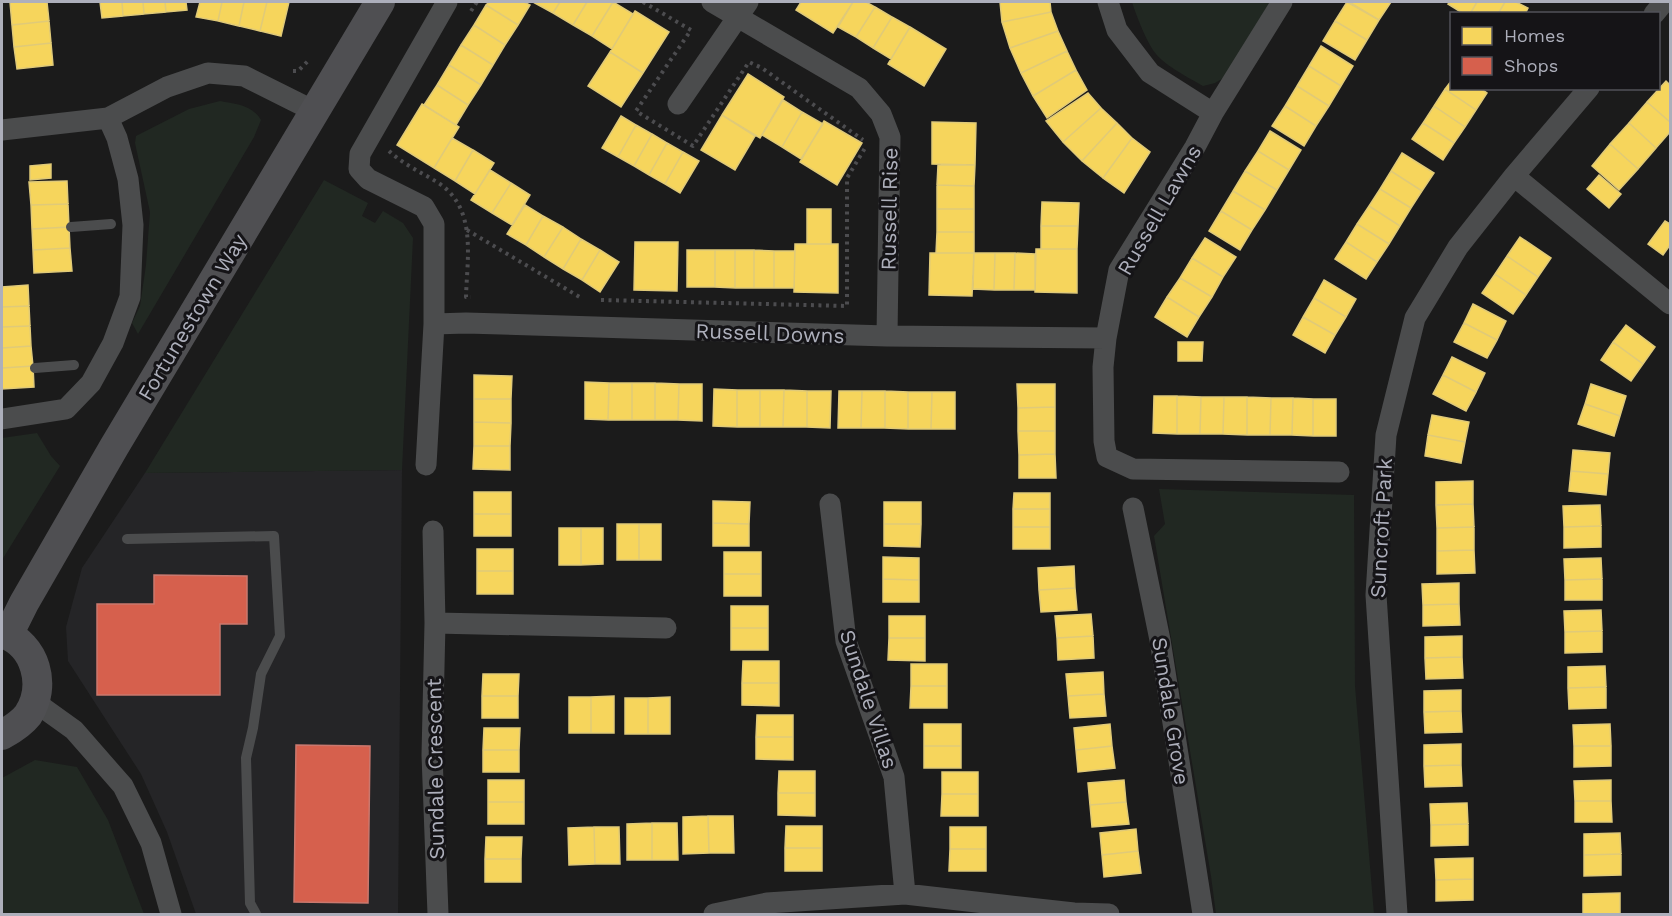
<svg xmlns="http://www.w3.org/2000/svg" width="1672" height="916" font-family="'Work Sans',sans-serif">
  <style>
    .built { fill: #252527 }
    .green { fill: #212822 }
    .homes { fill: #f6d55c; stroke: #e0ca78; stroke-width: 1.5 }
    .shops { fill: #d6604d; stroke: #ca786e; stroke-width: 1.5 }
    .lines { fill: none; stroke-linecap: round; stroke-linejoin: round }
    .path { stroke: #4c4c4f; stroke-width: 4; stroke-dasharray: 3 4.5; stroke-linecap: butt }
    .lane { stroke: #4b4c4d; stroke-width: 10 }
    .street { stroke: #4b4c4d; stroke-width: 21 }
    .secondary { stroke: #4f4f52; stroke-width: 30 }
    .labels { text-anchor: middle; dominant-baseline: central; stroke-width: 6; stroke-linejoin: round; paint-order: stroke }
    .street-label { font-size: 21px; fill: #adafbb; stroke: #151417 }
  </style>
  <rect width="100%" height="100%" fill="#1b1b1b"/>
  <path class="built" d="M402,470L398,914H196L167,832L141,774L68,661L66,627L82,568L145,473Z"/>
  <path class="green" d="M1132,2H1270L1225,77L1215,83L1203,86C1189,78 1166,66 1156,54C1147,43 1136,15 1132,2Z
    M220,101C236,104 252,105 261,120L254,137L138,334L132,323L140,306L146,265L150,212L135,143L136,136L189,109Z
    M324,180L368,203L362,216L375,223L383,211L403,223L413,238L402,470L145,473Z
    M37,433L51,456L60,466L2,560V438Z
    M1159,489L1354,495L1355,686L1374,914H1216L1211,876L1154,536L1165,524Z
    M35,760L77,767L108,820L144,914H2V778Z"/>
  <path class="homes" d="M10,2H47L49,21L12,25Z
    M100,2H122L123,16L102,18Z
    M122,2H143L144,14L123,16Z
    M143,2H165L166,12L144,14Z
    M165,2H186L187,10L166,12Z
    M200,2H222L218,21L196,17Z
    M222,2H244L239,26L218,21Z
    M244,2H267L260,31L239,26Z
    M267,2H289L281,36L260,31Z
    M489,2H524L530,5L518,25L486,5Z
    M533,2H560L553,13Z
    M560,2H587L573,25L553,13Z
    M587,2H613L592,36L573,25Z
    M613,2L633,14L612,49L592,36Z
    M801,2H853L833,33L796,10Z
    M853,2H866L875,7L856,37L838,27Z
    M1000,2H1050L1051,12L1002,22Z
    M1347,2L1379,20L1367,40L1335,21Z
    M1349,2H1391L1379,20Z
    M1450,2H1477L1470,14H1464L1448,4Z
    M1477,2H1505L1498,14H1470Z
    M1505,2H1516L1528,8L1525,14H1498Z
    M486,5L518,25L505,45L474,25Z
    M875,7L892,17L873,48L856,37Z
    M635,11L669,32L643,73L610,52Z
    M1051,12L1058,31L1010,48L1002,22Z
    M892,17L910,27L891,59L873,48Z
    M49,21L51,43L14,47L12,25Z
    M1335,21L1367,40L1355,60L1323,41Z
    M474,25L505,45L493,65L461,45Z
    M910,27L946,49L924,86L888,64Z
    M1058,31L1067,51L1021,73L1010,48Z
    M51,43L53,65L17,69L14,47Z
    M461,45L493,65L481,85L449,65Z
    M1321,46L1353,66L1341,86L1309,66Z
    M1067,51L1076,70L1033,96L1021,73Z
    M610,52L643,73L621,107L588,86Z
    M449,65L481,85L468,105L437,85Z
    M1309,66L1341,86L1329,106L1297,86Z
    M1076,70L1087,90L1047,118L1033,96Z
    M748,74L784,97L760,138L722,115Z
    M1452,80V88H1480L1487,93L1476,110L1445,89Z
    M1666,81L1670,85V122L1647,102Z
    M437,85L468,105L456,125L424,105Z
    M1297,86L1329,106L1316,126L1285,106Z
    M1445,89L1476,110L1465,127L1434,106Z
    M1088,93L1101,108L1063,142L1046,121Z
    M783,100L802,112L782,147L762,135Z
    M1647,102L1670,122V132L1656,148L1629,123Z
    M422,104L459,127L434,168L397,145Z
    M1285,106L1316,126L1304,146L1272,126Z
    M1434,106L1465,127L1454,143L1423,123Z
    M1101,108L1117,123L1082,161L1063,142Z
    M802,112L823,124L801,159L782,147Z
    M722,115L755,136L735,170L701,150Z
    M621,116L636,125L618,157L602,148Z
    M824,121L862,143L837,185L800,162Z
    M932,122L976,123L975,165L932,164Z
    M1117,123L1132,138L1103,178L1082,161Z
    M1423,123L1454,143L1443,160L1412,139Z
    M1629,123L1656,148L1638,169L1610,144Z
    M636,125L652,134L634,166L618,157Z
    M1270,131L1301,150L1289,170L1258,151Z
    M652,134L667,143L649,175L634,166Z
    M452,138L473,150L455,181L434,168Z
    M1132,138L1150,152L1124,193L1103,178Z
    M667,143L683,152L665,184L649,175Z
    M1610,144L1638,169L1619,190L1592,166Z
    M473,150L494,163L475,194L455,181Z
    M1258,151L1289,170L1277,190L1245,171Z
    M683,152L699,161L680,193L665,184Z
    M1402,153L1434,173L1422,191L1391,171Z
    M51,164V178L30,180V166Z
    M938,165H975L974,186L937,185Z
    M490,170L511,183L492,213L471,200Z
    M1245,171L1277,190L1265,210L1233,191Z
    M1391,171L1422,191L1411,208L1380,189Z
    M1599,175L1621,194L1609,208L1587,189Z
    M67,181L68,204L31,205L29,182Z
    M511,183L530,195L512,225L492,213Z
    M937,185L974,186V209H937Z
    M1380,189L1411,208L1400,226L1369,206Z
    M1233,191L1265,210L1252,230L1221,211Z
    M1042,202L1079,203L1078,226H1041Z
    M68,204L69,227L32,229L31,205Z
    M525,205L543,216L526,245L507,234Z
    M1369,206L1400,226L1389,244L1357,224Z
    M807,209H831V244H807Z
    M937,209H974V232H937Z
    M1221,211L1252,230L1240,250L1209,231Z
    M543,216L563,227L544,257L526,245Z
    M1665,221L1670,224V245L1663,255L1648,244Z
    M1357,224L1389,244L1377,262L1346,242Z
    M1041,226H1078L1077,249H1041Z
    M69,227L70,248L33,250L32,229Z
    M563,227L581,239L563,269L544,257Z
    M937,232H974V253H936Z
    M1520,237L1551,258L1538,277L1507,256Z
    M1205,238L1236,257L1223,277L1192,258Z
    M581,239L600,250L582,280L563,269Z
    M635,242H678L677,291L634,290Z
    M1346,242L1377,262L1366,279L1335,259Z
    M795,244H838V293L794,292Z
    M70,248L72,271L34,273L33,250Z
    M1036,249H1077V293L1035,292Z
    M600,250L619,262L600,292L582,280Z
    M687,250H715V287H687Z
    M715,250H735V288L715,287Z
    M735,250H754V288H735Z
    M754,250L774,251V288H754Z
    M774,251H795L794,288H774Z
    M930,253H974L972,296L929,295Z
    M974,253H995L994,290L973,289Z
    M995,253H1015L1014,290H994Z
    M1015,253L1035,254V290H1014Z
    M1507,256L1538,277L1526,295L1495,274Z
    M1192,258L1223,277L1212,297L1180,278Z
    M1495,274L1526,295L1513,314L1482,293Z
    M1180,278L1212,297L1199,317L1167,297Z
    M1324,280L1356,299L1346,317L1314,298Z
    M28,285L29,306L2,307V287Z
    M1167,297L1199,317L1187,337L1155,317Z
    M1314,298L1346,317L1335,335L1303,317Z
    M1473,304L1506,321L1497,340L1464,323Z
    M29,306L30,326L2,327V307Z
    M1303,317L1335,335L1325,353L1293,335Z
    M1464,323L1497,340L1487,358L1454,342Z
    M1626,325L1655,347L1643,364L1613,342Z
    M30,326L31,346L2,348V327Z
    M1178,342H1203L1202,361H1178Z
    M1613,342L1643,364L1631,381L1601,360Z
    M31,346L33,366L2,368V348Z
    M1452,357L1485,373L1476,392L1443,375Z
    M33,366L34,387L2,389V368Z
    M474,375L512,376L511,399H474Z
    M1443,375L1476,392L1466,411L1433,394Z
    M585,382L609,383L608,420L585,419Z
    M609,383H632V420H608Z
    M632,383H655V420H632Z
    M655,383L679,384L678,420H655Z
    M679,384H702V421L678,420Z
    M1017,384H1055V407L1018,408Z
    M1591,384L1626,396L1620,416L1585,404Z
    M714,389L737,390V427L713,426Z
    M737,390H760V427H737Z
    M760,390H784L783,427H760Z
    M784,390L807,391V427H783Z
    M807,391H831L830,428L807,427Z
    M839,391H862L861,428H838Z
    M862,391H885V428H861Z
    M885,391L908,392V429L885,428Z
    M908,392H932L931,429H908Z
    M932,392H955V429H931Z
    M1154,396H1177V434L1153,433Z
    M1177,396L1201,397L1200,434H1177Z
    M1201,397H1224L1223,434H1200Z
    M1224,397H1247V435L1223,434Z
    M1247,397L1271,398L1270,435H1247Z
    M1271,398H1293L1292,435H1270Z
    M1293,398L1313,399V436L1292,435Z
    M474,399H511V423L474,422Z
    M1313,399H1336V436H1313Z
    M1585,404L1620,416L1614,436L1578,424Z
    M1055,407V431H1018V408Z
    M1432,415L1469,422L1465,442L1428,435Z
    M474,422L511,423L510,446H474Z
    M1018,431H1055V454L1019,455Z
    M1428,435L1465,442L1461,463L1425,456Z
    M474,446H510V470L473,469Z
    M1573,450L1610,453L1608,474L1571,471Z
    M1055,454L1056,478H1019V455Z
    M1571,471L1608,474L1606,495L1569,491Z
    M1473,481V504L1436,505V482Z
    M474,492H511V514H474Z
    M1014,493H1050V509H1013Z
    M713,501L750,502L749,524L713,523Z
    M884,502H921V524H884Z
    M1473,504L1474,527L1437,528L1436,505Z
    M1600,505L1601,526L1564,527L1563,506Z
    M1013,509H1050V527H1013Z
    M474,514H511V536H474Z
    M713,523L749,524V546H713Z
    M617,524H639V560H617Z
    M639,524H661V560H639Z
    M884,524H921L920,547L884,546Z
    M1601,526V547L1564,548V527Z
    M1013,527H1050V549H1013Z
    M1474,527V550L1437,551V528Z
    M559,528H581V565H559Z
    M581,528H603V564L581,565Z
    M477,549H513V571H477Z
    M1474,550L1475,573L1437,574V551Z
    M724,552H761V574H724Z
    M883,557L919,558V580L883,579Z
    M1601,558L1602,579L1565,580L1564,559Z
    M1074,566L1075,588L1039,590L1038,568Z
    M477,571H513V594H477Z
    M724,574H761V596H724Z
    M883,579L919,580V602H883Z
    M1602,579V600H1565V580Z
    M1459,583V604L1423,605L1422,584Z
    M1075,588L1077,610L1041,612L1039,590Z
    M1459,604L1460,625L1423,626V605Z
    M731,606H768V628H731Z
    M1601,610L1602,631L1565,632L1564,611Z
    M1091,614L1093,636L1057,638L1055,616Z
    M889,616H925V638H889Z
    M731,628H768V650H731Z
    M1602,631V652L1565,653V632Z
    M1093,636L1094,658L1058,660L1057,638Z
    M1462,636V657L1425,658V637Z
    M889,638H925V661L888,660Z
    M1462,657L1463,678L1426,679L1425,658Z
    M743,661H779V683H742Z
    M911,664H947V686H911Z
    M1605,666L1606,687L1568,688V667Z
    M1103,672L1104,694L1068,696L1066,674Z
    M483,674H519L518,696H482Z
    M742,683H779V706L742,705Z
    M911,686H947V708H910Z
    M1606,687V708L1569,709L1568,688Z
    M1461,690V711L1424,712V691Z
    M1104,694L1106,716L1070,718L1068,696Z
    M482,696H518V718H482Z
    M614,696V733H591V697Z
    M569,697H591V733H569Z
    M670,697V734H648V698Z
    M625,698H648V734H625Z
    M1461,711L1462,732L1425,733L1424,712Z
    M757,715H793V737H756Z
    M924,724H961V746H924Z
    M1110,724L1112,746L1076,750L1074,728Z
    M1610,724L1611,746H1574L1573,725Z
    M484,728H520L519,750H483Z
    M756,737H793V760L756,759Z
    M1461,744V765L1424,766V745Z
    M924,746H961V768H924Z
    M1112,746L1115,768L1078,772L1076,750Z
    M1574,746H1611V766L1574,767Z
    M483,750H519V772H483Z
    M1461,765L1462,786L1425,787L1424,766Z
    M779,771H815V793H778Z
    M942,772H978V794H942Z
    M488,780H524V802H488Z
    M1124,780L1126,802L1090,805L1088,783Z
    M1611,780V801H1575L1574,781Z
    M778,793H815V816L778,815Z
    M942,794H978V816H941Z
    M1575,801H1611L1612,822H1575Z
    M488,802H524V824H488Z
    M1126,802L1129,824L1092,827L1090,805Z
    M1467,803L1468,824L1431,825L1430,804Z
    M708,816L709,853L683,854V817Z
    M708,816H733L734,853H709Z
    M652,823H677L678,860H652Z
    M652,823V860H627V824Z
    M1468,824V845L1431,846V825Z
    M786,826H822V848H785Z
    M594,827L595,864L569,865L568,828Z
    M594,827H619L620,864H595Z
    M950,827H986V849H950Z
    M1136,829L1138,851L1102,855L1100,833Z
    M1620,833L1621,854L1584,855V834Z
    M486,837H522L521,859H485Z
    M785,848H822V871H785Z
    M950,849H986V871H949Z
    M1138,851L1141,873L1104,877L1102,855Z
    M1621,854V875L1584,876V855Z
    M1473,858V879L1436,880L1435,859Z
    M485,859H521V882H485Z
    M1473,879V900L1436,901V880Z
    M1620,893V914H1583V894Z"/>
  <path class="shops" d="M154,575L247,576V624H220V695H97V604H154Z
    M296,745L370,746L368,903L294,902Z"/>
  <g class="lines">
    <path class="path" d="M643,2L691,30L636,111L693,146L749,62L762,68L863,140
      M471,11L477,2
      M293,71H298L308,61
      M389,151C404,165 423,173 440,184C477,210 467,258 466,297H471
      M467,230L583,299
      M601,300L847,306V178L865,148"/>
    <path class="lane" d="M71,227L111,224
      M35,368L74,365
      M127,539L274,536L280,636L261,674L253,728L246,758L250,903L256,914"/>
    <path class="street" d="M712,2L859,88L881,114L890,137L887,336
      M1108,2L1117,30L1150,73L1213,113
      M1282,2L1213,113L1195,147L1119,270L1106,338L1103,367L1104,441L1107,457L1133,469L1339,472
      M1654,14L1664,2
      M678,104L748,2
      M2,130L108,118L167,87L208,73L244,76L314,111
      M1514,176L1670,304
      M434,324L466,323L887,336L1106,338
      M2,419L66,409L91,383L113,343L130,297L133,225L128,179L117,138L108,118
      M426,465L434,324V224L424,207L368,179L359,169L360,154L447,2
      M830,504L846,641L894,777L905,894
      M1133,508L1160,640L1203,914
      M433,531L435,623L432,755L438,914
      M435,623L666,628
      M35,702L74,730L123,786L151,843L171,914
      M714,914L767,903L905,894L1074,913L1109,914
      M1397,914L1376,595L1386,435L1415,318L1458,247L1514,176L1589,88"/>
    <path class="secondary" d="M2,633C36,644 47,686 28,715C21,724 11,730 2,735
      M8,635L24,603L114,447L380,2"/>
  </g>
  <g class="labels">
    <g class="street-label">
      <text transform="translate(889 209) rotate(-89)">Russell Rise</text>
      <text transform="translate(1159 210) rotate(-60)">Russell Lawns</text>
      <text transform="translate(192 317) rotate(-59)">Fortunestown Way</text>
      <text transform="translate(770 333) rotate(2)">Russell Downs</text>
      <text transform="translate(1381 528) rotate(-87)">Suncroft Park</text>
      <text transform="translate(869 699) rotate(72)">Sundale Villas</text>
      <text transform="translate(1171 711) rotate(81)">Sundale Grove</text>
      <text transform="translate(435 769) rotate(-91)">Sundale Crescent</text>
    </g>
  </g>
  <rect width="1672" height="916" fill="none" stroke="#adafbb" stroke-width="6"/>
  <rect x="1450" y="12" width="210" height="78" fill="#151417" stroke="#525259" stroke-width="1.5"/>
  <rect x="1462" y="27" width="30" height="18" fill="#f6d55c" stroke="#525259" stroke-width="1.5"/>
  <text x="1504" y="42" font-size="18" fill="#adafbb">Homes</text>
  <rect x="1462" y="57" width="30" height="18" fill="#d6604d" stroke="#525259" stroke-width="1.5"/>
  <text x="1504" y="72" font-size="18" fill="#adafbb">Shops</text>
</svg>
